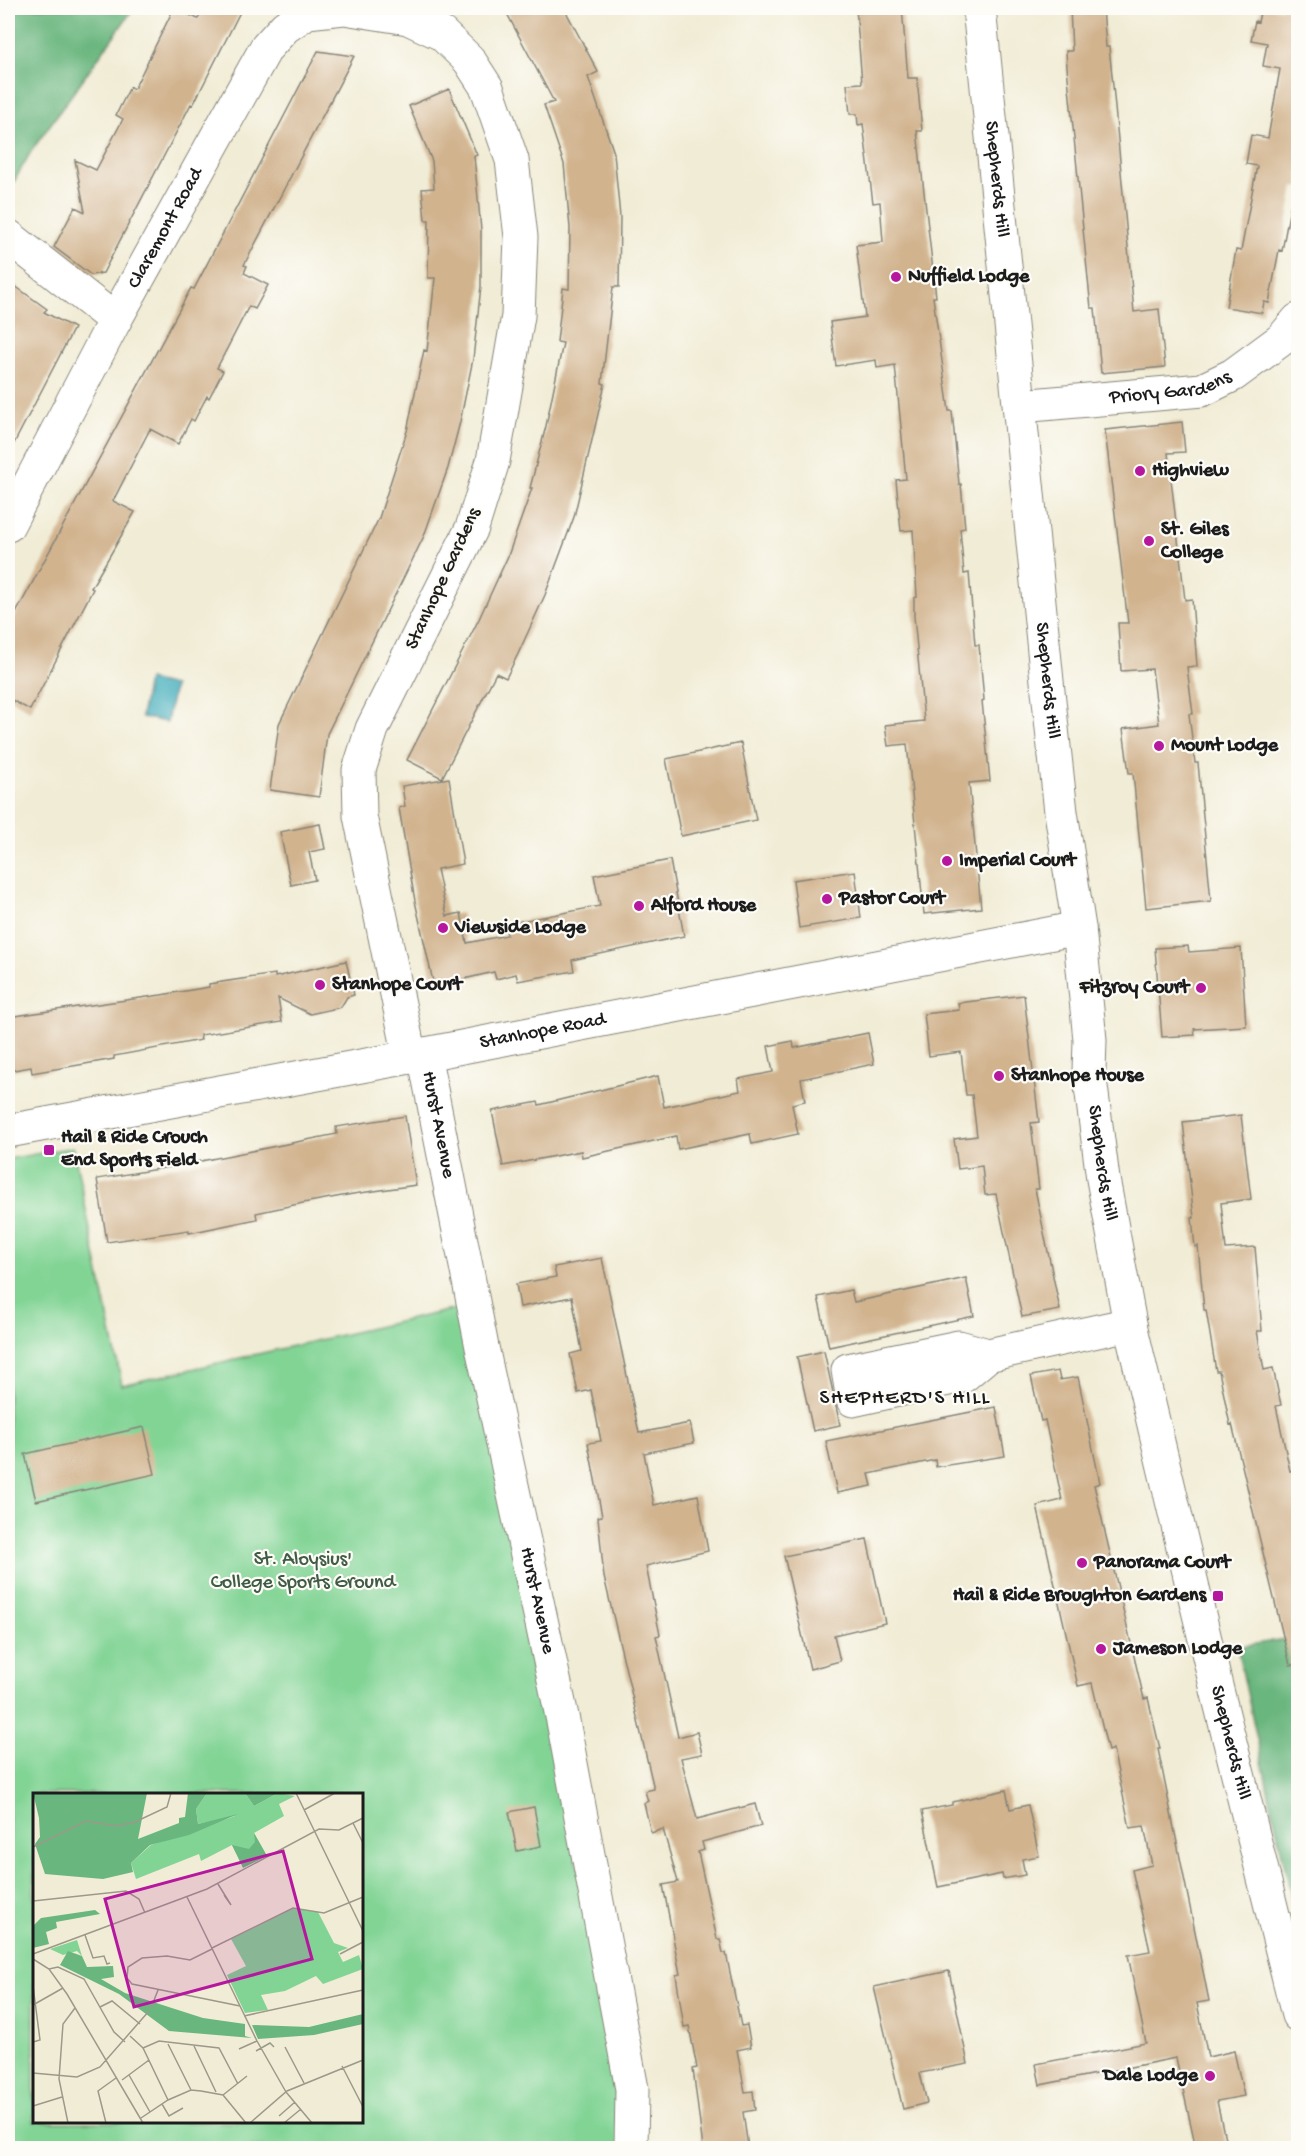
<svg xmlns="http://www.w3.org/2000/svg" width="1306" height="2156" font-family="'Gochi Hand',sans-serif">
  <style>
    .green { fill: #82d495; stroke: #4f7858; stroke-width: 1.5; fill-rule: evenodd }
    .forest { fill: #69b67e; stroke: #42694d; stroke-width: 1.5 }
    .water { fill: #3cabba; stroke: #2c646b; stroke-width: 1.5 }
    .building { fill: #d1b38e }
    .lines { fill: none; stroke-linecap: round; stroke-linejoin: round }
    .minor-casing { stroke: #868478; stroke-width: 35 }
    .minor { stroke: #fff; stroke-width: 33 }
    .poi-dot { fill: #b5179e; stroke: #fdfcf7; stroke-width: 2 }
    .labels { text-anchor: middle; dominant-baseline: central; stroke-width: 4.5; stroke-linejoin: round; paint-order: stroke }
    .street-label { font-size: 20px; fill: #1c1c1c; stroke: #fdfcf7 }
    .poi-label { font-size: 20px; font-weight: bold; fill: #1c1c1c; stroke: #fdfcf7; text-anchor: start }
    .park-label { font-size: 20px; fill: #405c46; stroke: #fdfcf7 }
    .neighbourhood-label { font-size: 21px; letter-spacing: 1.5px; fill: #1c1c1c; stroke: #fdfcf7 }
    .inset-road { fill: none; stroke: #9c998b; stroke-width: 1.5 }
    .view { fill: #b5179e; fill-opacity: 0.15; stroke: #b5179e; stroke-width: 3 }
    .inset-edge { fill: none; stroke: #1c1c1c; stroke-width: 3 }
  </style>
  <rect width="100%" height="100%" fill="#fdfcf7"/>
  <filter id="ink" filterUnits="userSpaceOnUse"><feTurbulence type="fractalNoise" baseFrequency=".0167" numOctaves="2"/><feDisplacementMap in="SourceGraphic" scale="12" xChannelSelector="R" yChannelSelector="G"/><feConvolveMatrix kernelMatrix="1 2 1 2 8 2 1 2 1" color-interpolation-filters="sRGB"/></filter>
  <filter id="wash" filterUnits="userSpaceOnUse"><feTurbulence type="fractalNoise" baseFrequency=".008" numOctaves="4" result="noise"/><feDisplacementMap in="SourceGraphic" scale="24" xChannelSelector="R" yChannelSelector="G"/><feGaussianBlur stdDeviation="1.35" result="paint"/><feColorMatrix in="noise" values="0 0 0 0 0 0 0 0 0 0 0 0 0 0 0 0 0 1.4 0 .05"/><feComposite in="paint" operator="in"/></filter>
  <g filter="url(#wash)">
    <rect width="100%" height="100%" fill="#f1ecd5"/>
    <path class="green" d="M73,1147L122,1385L473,1305L631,2148H8V1159ZM34,1794H362V2122H34Z"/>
    <path class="forest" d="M11,8H134L32,150L8,192V10Z
      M1298,1637V1927L1237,1647Z"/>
    <path class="water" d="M148,680L174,686L167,722L141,717Z"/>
    <g id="blocks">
      <path class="building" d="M174,8L198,19L204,8H242L193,105L191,104L103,273L91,275L54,247L75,207L85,212L75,160L96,170L123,119L116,115L130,87L134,89Z
        M504,8H564L598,72L588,77L614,153L620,217L619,287H613L602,383L605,384L574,517L545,595L518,654L506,678L496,673L442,778L407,760L479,619L508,556L532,488H530L546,426L563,343L557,342L563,288L569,289L570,228L564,164L544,105L554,102Z
        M856,8H902L908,78H917L922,131H917L936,297H933L949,411H952L959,484H961L965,528L960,529L964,574L969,573L975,645H979L984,700L982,701L990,781L969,783L981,908L924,914L907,744L888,746L885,725L924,721L914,616V598L917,597L913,530L901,531L896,480L906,479L895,365L877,368L876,360L836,366L830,322L865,317L856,245L883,242L880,202L873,203L863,124L858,125L857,114H850L847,84L862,83Z
        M1070,8H1103L1106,47H1109L1112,75L1134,312L1159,309L1165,367L1101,373L1095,308H1091L1088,279L1067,67L1066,51H1072Z
        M1261,8H1299V188L1294,187L1282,251L1279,250L1269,303L1264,302L1262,313L1226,307L1236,250L1241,251L1257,166L1246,164L1251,135L1268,138L1280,69L1263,66L1267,43L1251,40L1255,21L1258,22Z
        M318,51L354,56L244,265L247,266L244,273L268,285L255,309L249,306L217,368L223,371L209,398L207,396L194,421L191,419L178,444L150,429L113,501L135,512L91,588L93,589L30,710L8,698V628L191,288L194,289Z
        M449,89L477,155L474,156L481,230V286L473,359L460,422L448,468L424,536L327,734L319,797L270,790L279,724L379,518L407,431L424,350L427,351L435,278H428L429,220H425L422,189L434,188L432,161L409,106Z
        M8,281L47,309L44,312L74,328L8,455Z
        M1182,422L1185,452L1168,453L1185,600L1192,599L1197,666L1187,667L1193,714H1189L1195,763H1198L1211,901L1146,908L1133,773H1129L1123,729L1159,724L1152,669L1121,671L1118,623H1128L1105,430Z
        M741,743L756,820L681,836L666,759Z
        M449,778L463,864L437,869L447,916L461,913L467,943L507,935L505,924L600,906L594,875L670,860L684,936L572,960L574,971L518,981L516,974L496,979L494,972L434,986L415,901L399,808L405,806L402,786Z
        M320,824L325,849L309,852L315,880L291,885L280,832Z
        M855,871L861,918L799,928L793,880Z
        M1188,946L1189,952L1241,948L1246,1026L1194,1029L1195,1035L1162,1037L1155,948Z
        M346,961L354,995L347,997L341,1007L310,1014L278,998L282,1022L200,1035L201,1040L114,1056V1059L32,1073L31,1067L8,1071V1017L161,995L209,987V984L275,974V977Z
        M1024,995L1039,1122L1031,1123L1039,1189H1035L1060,1310L1022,1317L996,1194L985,1195L982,1166L958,1169L954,1139L977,1136L972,1095H966L961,1052L929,1056L924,1014L959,1010L958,1003Z
        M868,1033L874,1064L801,1079L805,1101L792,1104L798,1134L752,1144L750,1134L678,1149L676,1136L582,1157L581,1151L503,1166L492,1111L538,1102L539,1105L658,1076L664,1107L740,1091L738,1079L773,1072L768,1046L793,1041L794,1048Z
        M1241,1115L1251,1199L1221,1203L1226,1249L1255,1247L1262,1331H1257L1264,1370L1273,1368L1281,1405L1276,1406L1290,1471L1299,1469V1664L1290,1665L1232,1424L1230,1425L1219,1371H1216L1206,1310H1204L1198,1246L1195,1247L1192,1218H1194L1183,1122Z
        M405,1116L416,1185L353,1194L303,1203L256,1213L257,1219L189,1233V1230L107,1242L97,1179L176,1166L337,1134L336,1127Z
        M602,1258L639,1433L690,1423L694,1443L644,1453L654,1505L698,1495L708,1551L646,1566L660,1635L656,1636L678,1737L697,1732L702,1754L681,1758L697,1819L755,1804L761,1826L702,1842L704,1850L698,1852L717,1939H720L723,1953H726L741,2026L747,2025L751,2047L737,2050L745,2092L753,2091L755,2110L743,2112L748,2147L703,2148L693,2069L697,2068L689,2026L684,2027L676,1975L680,1974L663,1885L678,1882L663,1829L651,1833L644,1803L648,1801L645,1791L654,1789L604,1577L598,1517L602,1516L588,1443L601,1441L591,1390L578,1393L574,1374L570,1354L582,1351L572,1297L520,1307L516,1284L556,1277L554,1267Z
        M966,1278L974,1316L829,1347L818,1297L851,1290L854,1302Z
        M824,1351L840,1425L813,1431L797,1357Z
        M1058,1371L1060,1380L1078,1377L1100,1483L1094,1485L1144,1699L1148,1698L1160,1749H1158L1209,2001L1197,2003L1208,2057L1234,2051L1244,2096L1217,2101L1227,2148H1196L1176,2058L1040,2085L1036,2064L1146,2043L1128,1955L1150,1951L1132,1870L1152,1865L1144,1826L1130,1828L1113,1749L1108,1751L1092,1683L1078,1686L1037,1506L1062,1500L1045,1420L1041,1421L1031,1376Z
        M996,1407L1005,1456L936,1467L935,1460L869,1474L872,1486L837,1493L826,1441Z
        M144,1427L155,1474L36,1501L25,1454Z
        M867,1539L885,1623L834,1635L840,1661L810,1669L784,1556Z
        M1006,1790L1010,1809L1028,1805L1039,1856L1022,1859L1025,1875L1003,1879L1002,1874L938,1887L922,1811L952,1805V1802Z
        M534,1807L541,1846L517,1851L509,1812Z
        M949,1971L968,2064L920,2073L927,2103L903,2109L874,1987Z"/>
    </g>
  </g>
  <g filter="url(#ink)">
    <use href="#blocks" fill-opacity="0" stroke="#868478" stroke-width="1.5"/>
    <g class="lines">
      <defs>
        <g id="minor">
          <path id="s1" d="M979,8L1048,691L1061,812L1079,928L1090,1040L1089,1071L1103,1179L1130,1324L1217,1690L1298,2015"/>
          <path d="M8,236L115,320"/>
          <path id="s2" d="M1020,406L1202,390L1233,375L1282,339L1298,320"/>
          <path id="s3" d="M8,525L115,320L266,48L285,27L307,12L344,8L408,18L442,34L469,60L487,88L512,160L521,237L518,316L493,461L472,528L372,729L359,770L360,816L410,1057"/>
          <path id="s4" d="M424,1054L482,1347L563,1721L632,2089L631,2148"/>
          <path id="s5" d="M8,1131L410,1057L1079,928"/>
          <path d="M988,1355L959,1347L848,1370L853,1400L963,1376L988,1355L1130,1324"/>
        </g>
      </defs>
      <use href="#minor" class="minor-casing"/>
      <use href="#minor" class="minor"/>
    </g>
  </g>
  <g class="poi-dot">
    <circle cx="896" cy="277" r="6"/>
    <circle cx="1140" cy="471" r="6"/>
    <circle cx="1149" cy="541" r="6"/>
    <circle cx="1159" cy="746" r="6"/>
    <circle cx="947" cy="861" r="6"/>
    <circle cx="827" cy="899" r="6"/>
    <circle cx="639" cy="906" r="6"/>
    <circle cx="443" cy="928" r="6"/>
    <circle cx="320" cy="985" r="6"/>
    <circle cx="1201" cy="988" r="6"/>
    <circle cx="999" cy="1076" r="6"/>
    <rect x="43" y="1144" width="12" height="12" rx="3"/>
    <circle cx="1082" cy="1563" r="6"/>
    <rect x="1212" y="1590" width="12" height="12" rx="3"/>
    <circle cx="1101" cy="1649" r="6"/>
    <circle cx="1210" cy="2076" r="6"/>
  </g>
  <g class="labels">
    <g class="street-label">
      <text stroke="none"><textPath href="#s1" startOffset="172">Shepherds Hill</textPath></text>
      <text stroke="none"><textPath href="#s3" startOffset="336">Claremont Road</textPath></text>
      <text stroke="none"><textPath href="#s2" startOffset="152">Priory Gardens</textPath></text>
      <text transform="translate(444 579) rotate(-65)">Stanhope Gardens</text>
      <text stroke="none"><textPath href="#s1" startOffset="676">Shepherds Hill</textPath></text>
      <text stroke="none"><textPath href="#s5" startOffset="544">Stanhope Road</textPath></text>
      <text stroke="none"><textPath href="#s4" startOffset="72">Hurst Avenue</textPath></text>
      <text stroke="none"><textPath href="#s1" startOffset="1162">Shepherds Hill</textPath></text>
      <text stroke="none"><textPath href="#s4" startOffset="558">Hurst Avenue</textPath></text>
      <text stroke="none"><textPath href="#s1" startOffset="1756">Shepherds Hill</textPath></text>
    </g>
    <g class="poi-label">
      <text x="908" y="277">Nuffield Lodge</text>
      <text x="1152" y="471">Highview</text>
      <text x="1161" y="530">St. Giles<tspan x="1161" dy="23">College</tspan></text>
      <text x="1171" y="746">Mount Lodge</text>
      <text x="959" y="861">Imperial Court</text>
      <text x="839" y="899">Pastor Court</text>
      <text x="651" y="906">Alford House</text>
      <text x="455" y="928">Viewside Lodge</text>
      <text x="332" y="985">Stanhope Court</text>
      <text x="1189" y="988" text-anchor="end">Fitzroy Court</text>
      <text x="1011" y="1076">Stanhope House</text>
      <text x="61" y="1138">Hail &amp; Ride Crouch<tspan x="61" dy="23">End Sports Field</tspan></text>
      <text x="1094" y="1563">Panorama Court</text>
      <text x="1206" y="1596" text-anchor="end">Hail &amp; Ride Broughton Gardens</text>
      <text x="1113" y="1649">Jameson Lodge</text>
      <text x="1198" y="2076" text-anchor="end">Dale Lodge</text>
    </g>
    <g class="park-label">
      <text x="303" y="1560">St. Aloysius'<tspan x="303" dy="23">College Sports Ground</tspan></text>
    </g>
    <g class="neighbourhood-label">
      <text x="905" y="1399">SHEPHERD'S HILL</text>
    </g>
  </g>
  <g transform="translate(33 1793)">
    <rect width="330" height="330" fill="#f1ecd5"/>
    <path d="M174,0H212L221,13L245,0L262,3L246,11L251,23L221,40L234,63L203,60L199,52L168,68L166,61L103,86L98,70L118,52L202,23L165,31L163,16ZM260,115L285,119L301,150L315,155L305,159L310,169L326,162L330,176L290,191L283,183L252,198L228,202L235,217L212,220L194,182L213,173L198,146ZM44,147L49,163L44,158L30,162L17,156Z" fill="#82d495"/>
    <path d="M0,0H114L105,46L146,30V25L152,24L155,0H174L163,16L165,31L205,21L156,42L117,52L98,70L100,79L70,86L12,81L2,51L7,44L6,25ZM212,0H245L221,13ZM221,40L234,63L210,75L199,52L216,56L222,49ZM62,117L67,121L23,129L24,135L13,139L16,151L0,155V133L8,125ZM35,158L49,163L54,174L80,173L81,184L68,186L92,200L170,225L212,231V243L219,245L136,238L86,201L27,172ZM330,221V231L281,242L225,246L219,232L276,234Z" fill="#69b67e"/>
    <path class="inset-road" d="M263,0L330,138M271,17L302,0M320,30L330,50M0,54L53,28L83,33L102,29L134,14L138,0M185,91L198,112L191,102M154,104L224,248L253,299M0,108L93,98L106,106L112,120M52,142L60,165L71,163L74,171L77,170M179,155L260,115L291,120L330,104M179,156L157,167L134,163L109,165L95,174L94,185L99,191L207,213M0,161L174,96L286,36L306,37L330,25M307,161L330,149M0,166L16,176L34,201L110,330M16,176L25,174L51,186L81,239L92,249M0,193L7,247L0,249M0,212L30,195M67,214L79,208L107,231M118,215L125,197M211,223L330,197M97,243L110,255L135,307M135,251L158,297M161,253L183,299M252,254L271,290M110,255L126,248L186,255L205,291M206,256L224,248M223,258L237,250L241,254M309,273L330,314M0,280L44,284L67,274L116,218M96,282L117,319M89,287L116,267M253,299L279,330M190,302L214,283M129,311L136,323L150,315M0,313L29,304M246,323L262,309M108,325L135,307L158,297L168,298L190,302L213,330M35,330L26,286L30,231L42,215M73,330L65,298L83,285M217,330L254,298L330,267M251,330L268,316"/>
    <path class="view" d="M250,58L279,166L101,214L72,106Z"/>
    <rect width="330" height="330" class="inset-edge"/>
  </g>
  <rect width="1306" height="2156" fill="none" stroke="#fdfcf7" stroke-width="30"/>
</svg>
